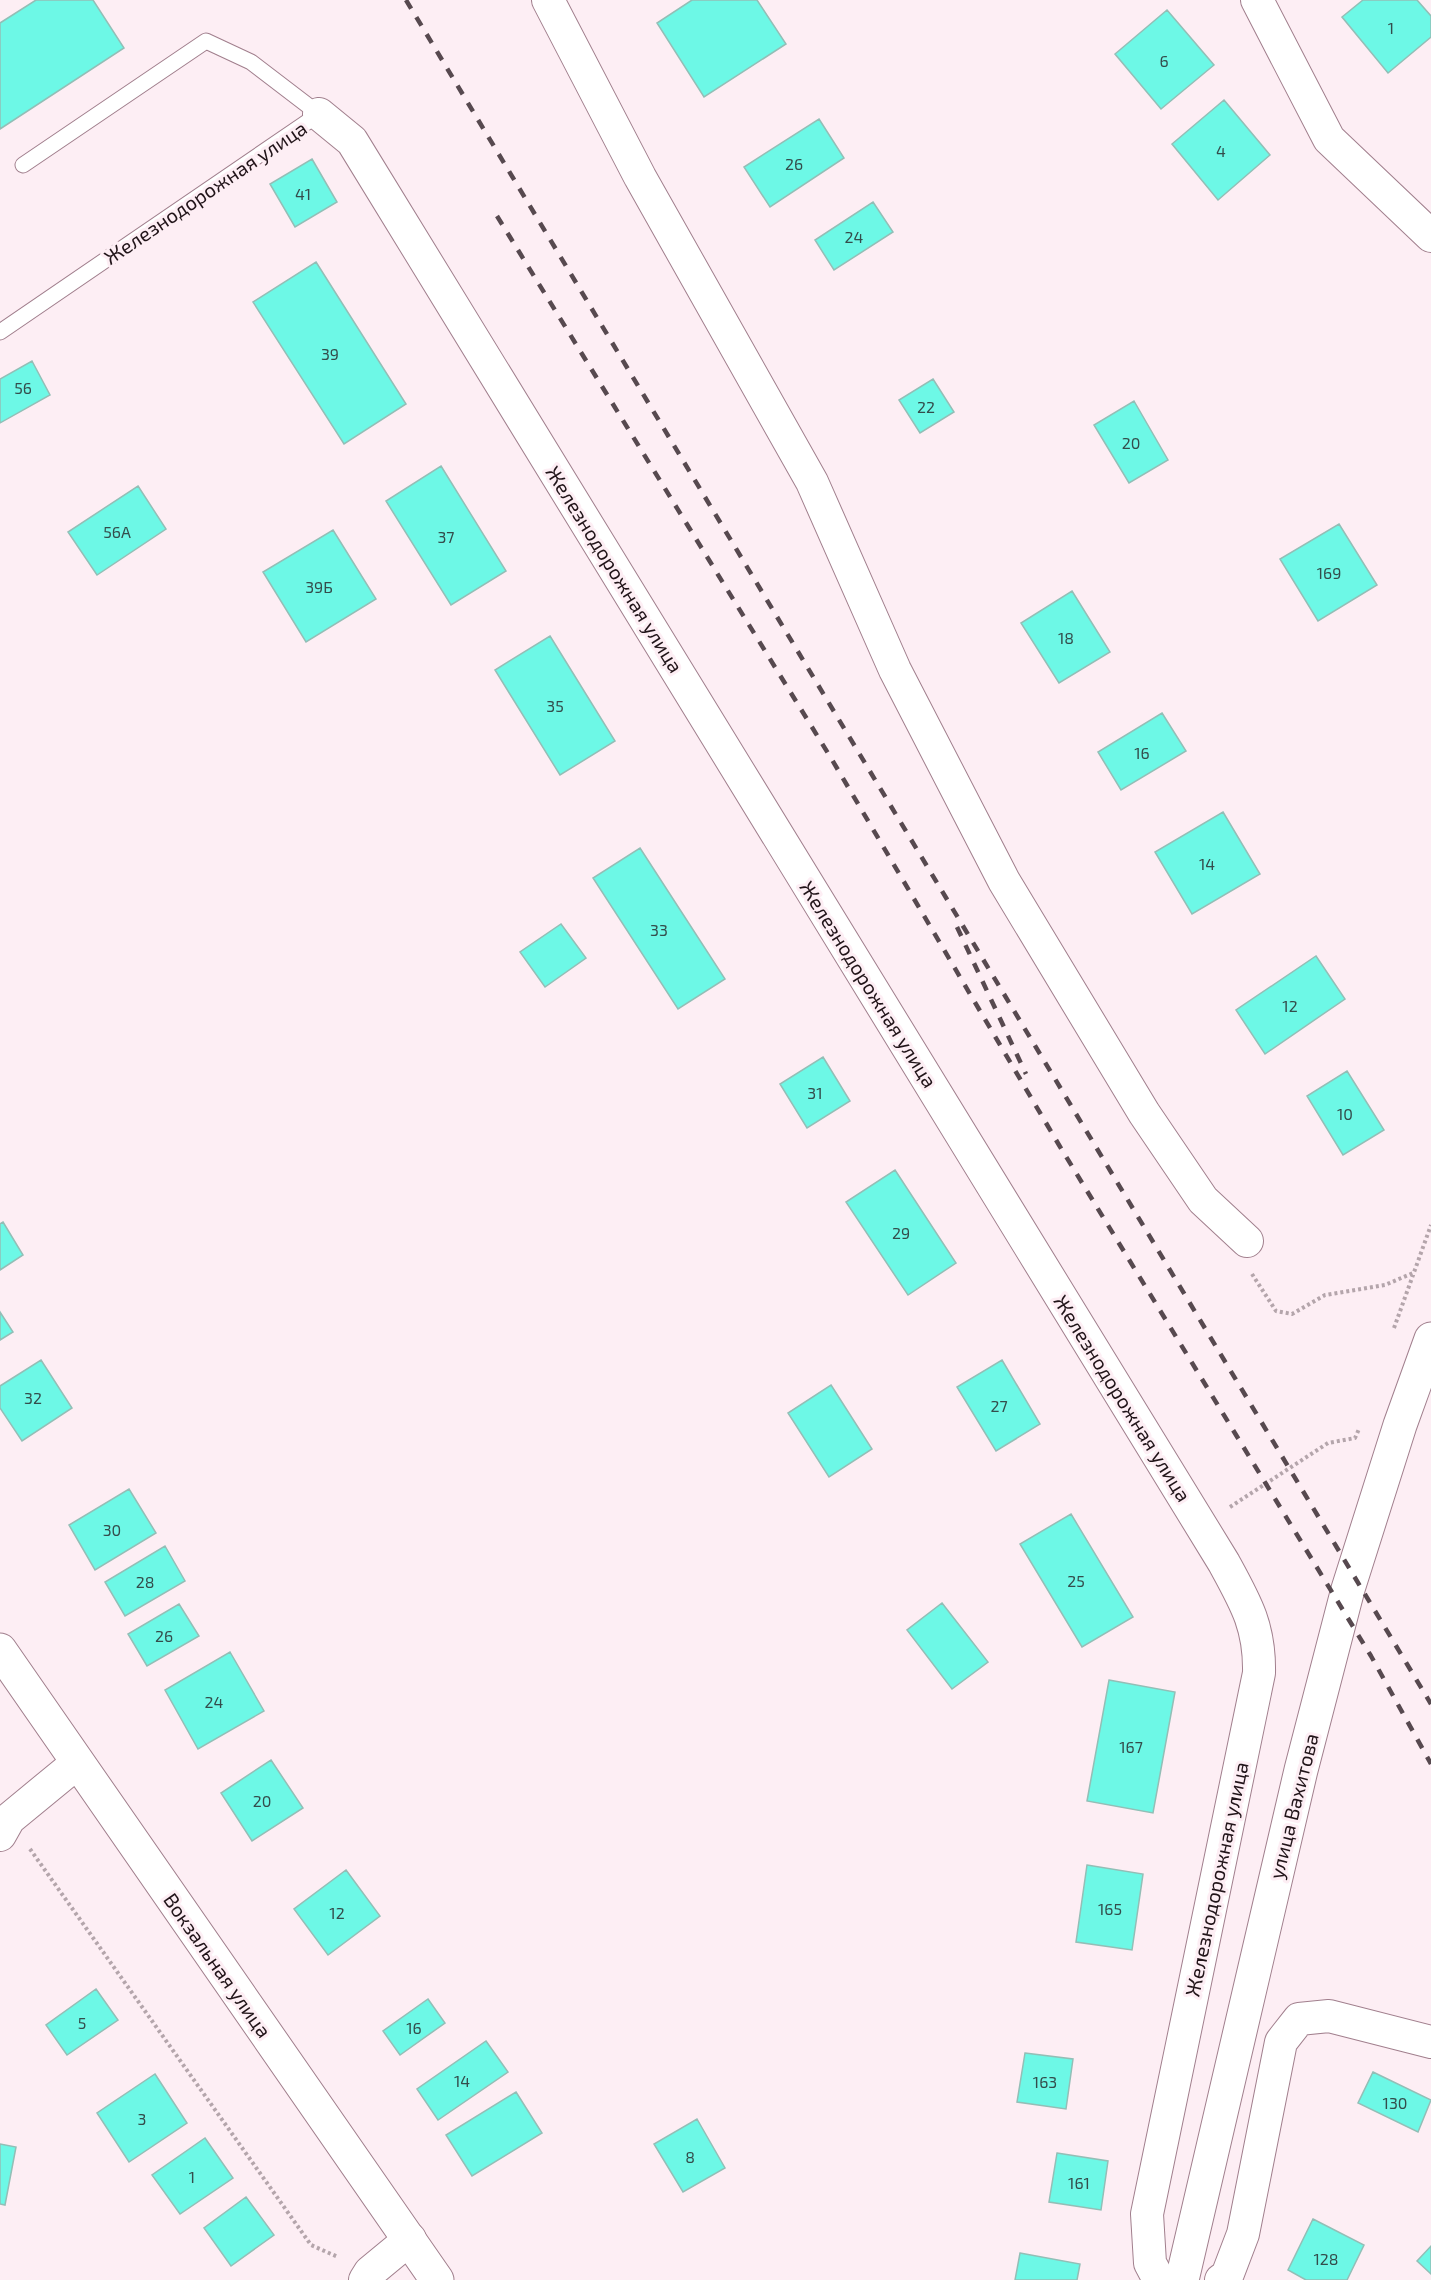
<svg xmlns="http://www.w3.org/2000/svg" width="1431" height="2280" font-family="'Exo 2',sans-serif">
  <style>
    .building { fill: #6df8e6; stroke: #93beb6; stroke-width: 1.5 }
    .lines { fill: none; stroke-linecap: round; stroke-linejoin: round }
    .service-casing { stroke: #a17f8d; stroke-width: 17 }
    .minor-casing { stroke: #a17f8d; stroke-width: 34 }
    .tertiary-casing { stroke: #a17f8d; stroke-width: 35 }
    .secondary-casing { stroke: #a17f8d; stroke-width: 35 }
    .path { stroke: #b4a5ab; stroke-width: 4; stroke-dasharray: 3 3; stroke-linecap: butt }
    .service { stroke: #fff; stroke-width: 15 }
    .minor { stroke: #fff; stroke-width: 32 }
    .tertiary { stroke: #fff; stroke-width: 33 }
    .secondary { stroke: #fff; stroke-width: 33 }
    .rail { stroke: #57494f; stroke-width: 4.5; stroke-dasharray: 10 10; stroke-linecap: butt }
    .labels { text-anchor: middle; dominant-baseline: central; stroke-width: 6; stroke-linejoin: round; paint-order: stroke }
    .number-label { font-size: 16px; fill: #344d4c }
    .street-label { font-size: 20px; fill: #211419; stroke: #fdeef4 }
  </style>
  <rect width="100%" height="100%" fill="#fdeef4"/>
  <path class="building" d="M36,0H93L124,48L0,129V23Z
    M692,0H757L786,44L704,97L657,23Z
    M1363,0H1417L1431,16V37L1388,73L1342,17Z
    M1167,10L1214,65L1161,109L1115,54Z
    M1224,100L1270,155L1218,200L1172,144Z
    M819,119L844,158L770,207L744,167Z
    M312,159L337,202L295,227L270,184Z
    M873,202L893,232L834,270L815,240Z
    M316,262L406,404L344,444L253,302Z
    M32,361L50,395L0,423V379Z
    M933,379L954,412L920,433L899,400Z
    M1134,401L1168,460L1129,483L1094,425Z
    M441,466L506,571L451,605L386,501Z
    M138,486L166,529L97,575L68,532Z
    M1339,524L1377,585L1318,621L1280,559Z
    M333,530L376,599L306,642L263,572Z
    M1072,591L1110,652L1059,683L1021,623Z
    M550,636L615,741L560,775L495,670Z
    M1162,713L1186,751L1121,790L1098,752Z
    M1223,812L1260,874L1192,914L1155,852Z
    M640,848L725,979L678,1009L593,878Z
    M561,924L586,958L545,987L520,952Z
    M1316,956L1345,999L1265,1054L1236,1010Z
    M823,1057L850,1101L807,1128L780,1084Z
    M1347,1071L1384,1130L1343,1155L1307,1096Z
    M895,1170L956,1263L908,1295L846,1202Z
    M3,1222L23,1255L0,1270V1224Z
    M0,1312L13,1332L0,1340Z
    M41,1360L72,1408L22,1441L0,1408V1386Z
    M1002,1360L1040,1424L996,1451L957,1387Z
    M831,1385L872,1449L829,1477L788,1413Z
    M129,1489L156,1533L95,1570L69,1525Z
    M1071,1514L1133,1617L1082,1647L1020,1544Z
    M165,1546L185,1581L125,1616L105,1582Z
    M942,1603L988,1662L952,1689L907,1630Z
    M179,1604L199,1636L147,1666L128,1634Z
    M230,1652L264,1711L198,1749L165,1690Z
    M1109,1680L1175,1692L1153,1813L1087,1801Z
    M271,1760L303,1808L252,1841L221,1793Z
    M1087,1865L1143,1874L1132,1950L1076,1942Z
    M346,1870L380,1916L328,1955L294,1909Z
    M96,1989L118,2020L67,2055L46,2025Z
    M428,1999L445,2023L400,2055L383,2031Z
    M486,2041L508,2072L438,2120L417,2089Z
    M1025,2053L1073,2059L1066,2109L1017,2102Z
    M1373,2072L1431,2100L1418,2132L1358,2103Z
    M155,2074L187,2123L129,2162L97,2113Z
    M516,2092L542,2133L472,2176L446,2135Z
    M697,2119L725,2168L683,2192L654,2144Z
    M205,2138L233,2178L180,2214L152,2175Z
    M0,2144L16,2147L5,2205L0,2204Z
    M1057,2153L1108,2161L1101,2210L1049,2202Z
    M246,2197L274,2235L231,2266L204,2228Z
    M1313,2219L1364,2245L1347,2280H1306L1288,2270Z
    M1431,2246V2274L1417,2261Z
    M1020,2253L1080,2264L1077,2280H1015Z"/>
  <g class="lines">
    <defs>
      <path id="service" d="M0,332L319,114L251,62L206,41L23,165"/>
      <path id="minor" d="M548,0L640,177L812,482L895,670L1004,881L1144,1113L1203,1200L1247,1241
        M1257,0L1329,139L1431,236
        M319,114L352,141L1224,1563C1246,1603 1260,1627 1259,1673L1147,2214L1150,2263L1159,2280
        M0,1835L9,1819L77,1763
        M365,2280L370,2272L410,2239
        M1221,2280L1227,2276L1243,2234L1281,2042L1299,2019L1329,2016L1431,2042"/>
      <path id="tertiary" d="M0,1650L437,2280"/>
      <path id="secondary" d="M1182,2280L1301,1770L1348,1589L1400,1425L1431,1339"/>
    </defs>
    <use href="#service" class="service-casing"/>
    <use href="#minor" class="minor-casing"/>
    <use href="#tertiary" class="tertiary-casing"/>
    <use href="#secondary" class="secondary-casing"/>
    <path class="path" d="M1252,1274L1276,1311L1292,1314L1325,1295L1385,1285L1413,1273
      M1394,1328L1431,1225
      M1230,1507L1328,1443L1355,1438L1359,1429
      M30,1849L311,2245L338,2257"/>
    <use href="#service" class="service"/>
    <use href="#minor" class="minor"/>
    <use href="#tertiary" class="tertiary"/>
    <use href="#secondary" class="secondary"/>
    <path class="rail" d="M406,0L1431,1704
      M497,216L831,758L1059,1145L1371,1656L1431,1764
      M957,927L1026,1074"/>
  </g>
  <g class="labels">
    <g class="number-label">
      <text x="1391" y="27">1</text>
      <text x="1164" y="60">6</text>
      <text x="1221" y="150">4</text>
      <text x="794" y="163">26</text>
      <text x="303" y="193">41</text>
      <text x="854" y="236">24</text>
      <text x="330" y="353">39</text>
      <text x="23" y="387">56</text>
      <text x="926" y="406">22</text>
      <text x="1131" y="442">20</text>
      <text x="117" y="531">56А</text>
      <text x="446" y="536">37</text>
      <text x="1329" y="572">169</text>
      <text x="319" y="586">39Б</text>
      <text x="1066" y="637">18</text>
      <text x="555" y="705">35</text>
      <text x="1142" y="752">16</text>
      <text x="1207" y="863">14</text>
      <text x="659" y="929">33</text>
      <text x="1290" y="1005">12</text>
      <text x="815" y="1092">31</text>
      <text x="1345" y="1113">10</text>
      <text x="901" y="1232">29</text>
      <text x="33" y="1397">32</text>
      <text x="999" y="1405">27</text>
      <text x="112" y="1529">30</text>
      <text x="1076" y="1580">25</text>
      <text x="145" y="1581">28</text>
      <text x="164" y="1635">26</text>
      <text x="214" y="1701">24</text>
      <text x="1131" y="1746">167</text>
      <text x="262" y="1800">20</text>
      <text x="1110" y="1908">165</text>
      <text x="337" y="1912">12</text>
      <text x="82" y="2022">5</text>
      <text x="414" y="2027">16</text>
      <text x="462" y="2080">14</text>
      <text x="1045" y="2081">163</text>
      <text x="1395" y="2102">130</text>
      <text x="142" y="2118">3</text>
      <text x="690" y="2156">8</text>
      <text x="192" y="2176">1</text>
      <text x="1079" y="2182">161</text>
      <text x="1326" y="2258">128</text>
    </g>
    <g class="street-label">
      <text transform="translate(205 192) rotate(-34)">Железнодорожная улица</text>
      <text transform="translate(615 569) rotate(58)">Железнодорожная улица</text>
      <text transform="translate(869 984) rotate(58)">Железнодорожная улица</text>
      <text transform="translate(1123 1398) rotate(58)">Железнодорожная улица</text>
      <text transform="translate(1293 1806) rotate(-76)">улица Вахитова</text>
      <text transform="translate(1216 1879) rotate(-78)">Железнодорожная улица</text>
      <text transform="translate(218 1965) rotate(55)">Вокзальная улица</text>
    </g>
  </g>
</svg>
